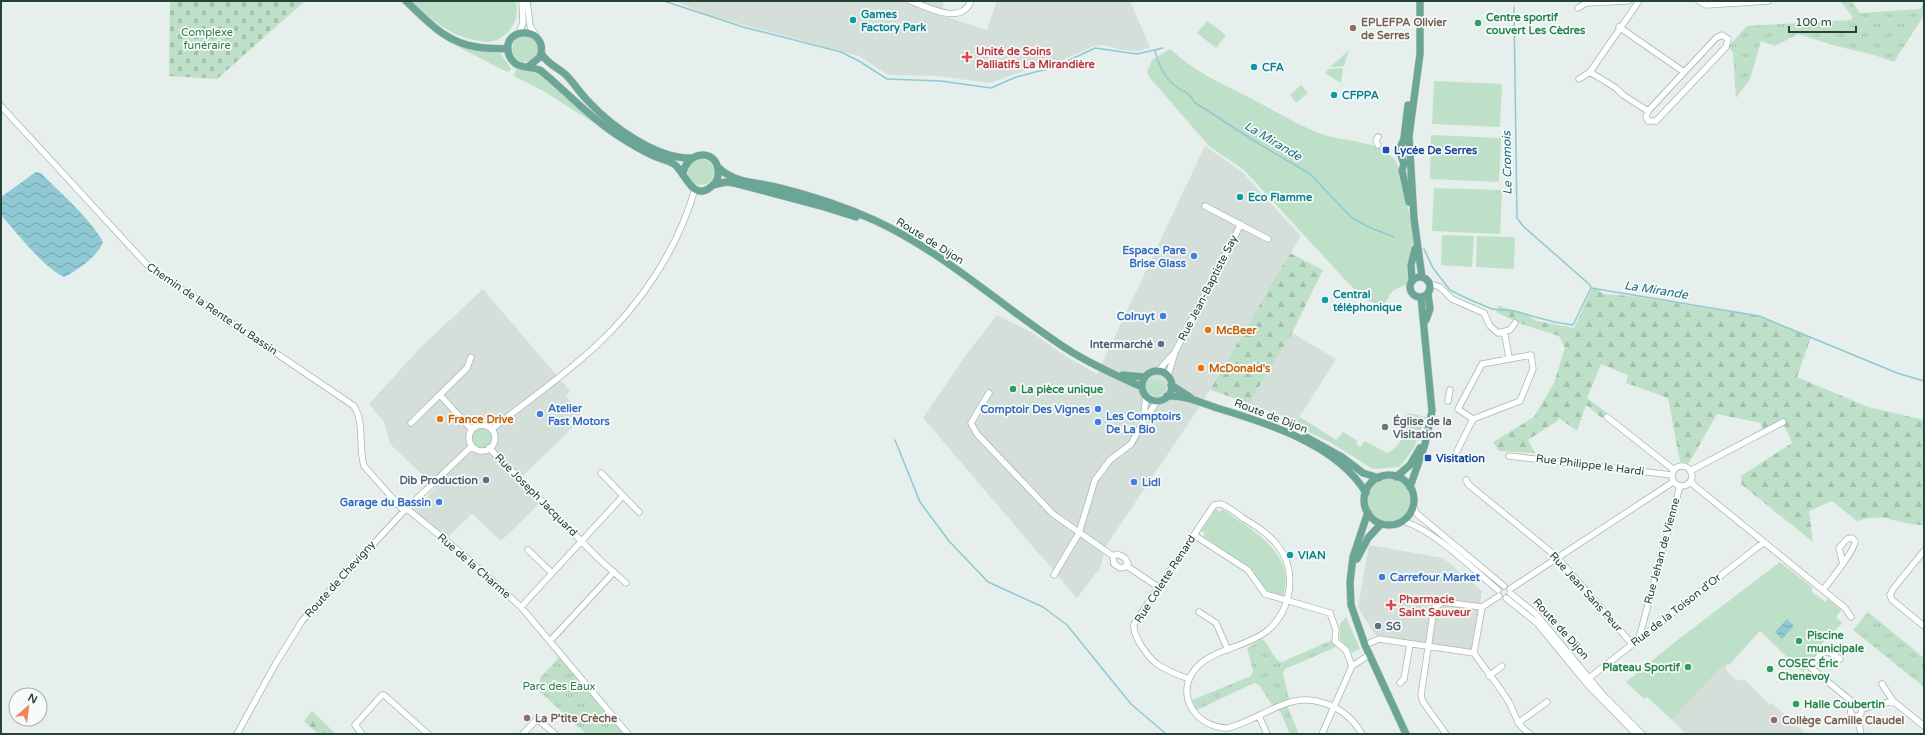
<svg xmlns="http://www.w3.org/2000/svg" width="1925" height="735" font-family="'Varela Round',sans-serif">
  <style>
    .built { fill: #d4dfda }
    .grass { fill: #bfe0c8 }
    .forest { fill: url(#forest-firs) }
    .cemetery { fill: url(#cemetery-stones) }
    .park { fill: url(#park-tufts) }
    .water { fill: url(#water-waves) }
    .lines { fill: none; stroke-linecap: round; stroke-linejoin: round }
    .stream { stroke: #8ec9d4; stroke-width: 1.5 }
    .minor-casing { stroke: #a8b8b2; stroke-width: 7 }
    .major-casing { stroke: #c2cac8; stroke-width: 8 }
    .minor { stroke: #fff; stroke-width: 5.5 }
    .major { stroke: #6aa596; stroke-width: 7 }
    .culture-dot { fill: #0f9aa8; stroke: #f7fbf9; stroke-width: 1.5 }
    .leisure-dot { fill: #2e9e5b; stroke: #f7fbf9; stroke-width: 1.5 }
    .education-dot { fill: #8d6e63; stroke: #f7fbf9; stroke-width: 1.5 }
    .health-dot { fill: #e0444e; stroke: #f7fbf9; stroke-width: 1.5 }
    .transit-dot { fill: #1a4fb4; stroke: #f7fbf9; stroke-width: 1.5 }
    .shop-dot { fill: #3f7fe0; stroke: #f7fbf9; stroke-width: 1.5 }
    .food-dot { fill: #e8710a; stroke: #f7fbf9; stroke-width: 1.5 }
    .service-dot { fill: #5c6f8a; stroke: #f7fbf9; stroke-width: 1.5 }
    .worship-dot { fill: #6b7280; stroke: #f7fbf9; stroke-width: 1.5 }
    .labels { text-anchor: middle; dominant-baseline: central; stroke-width: 3.5; stroke-linejoin: round; paint-order: stroke }
    .culture-label { font-size: 11px; font-weight: bold; fill: #0d838f; stroke: #f7fbf9; text-anchor: start }
    .leisure-label { font-size: 11px; font-weight: bold; fill: #27864d; stroke: #f7fbf9; text-anchor: start }
    .education-label { font-size: 11px; font-weight: bold; fill: #785e54; stroke: #f7fbf9; text-anchor: start }
    .park-label { font-size: 11px; fill: #2d7a4b; stroke: #f7fbf9 }
    .health-label { font-size: 11px; font-weight: bold; fill: #be3a42; stroke: #f7fbf9; text-anchor: start }
    .transit-label { font-size: 11px; font-weight: bold; fill: #164399; stroke: #f7fbf9; text-anchor: start }
    .street-label { font-size: 11px; fill: #24423a; stroke: #f7fbf9 }
    .shop-label { font-size: 11px; font-weight: bold; fill: #366cbe; stroke: #f7fbf9; text-anchor: end }
    .food-label { font-size: 11px; font-weight: bold; fill: #c56008; stroke: #f7fbf9; text-anchor: start }
    .service-label { font-size: 11px; font-weight: bold; fill: #4e5e75; stroke: #f7fbf9; text-anchor: end }
    .worship-label { font-size: 11px; font-weight: bold; fill: #5b616d; stroke: #f7fbf9; text-anchor: start }
    .water-label { font-size: 12px; font-style: italic; fill: #1c6f80; stroke: #f7fbf9 }
  </style>
  <defs>
    <pattern id="forest-firs" width="22" height="20" patternUnits="userSpaceOnUse"><rect width="22" height="20" fill="#bfe0c8"/><path d="M5 1l3.5 6h-7zM16 11l3.5 6h-7z" fill="#a4c1ad"/></pattern>
    <pattern id="cemetery-stones" width="16" height="16" patternUnits="userSpaceOnUse"><rect width="16" height="16" fill="#bfe0c8"/><path d="M2 7V4a2 2 0 0 1 4 0v3zM10 15v-3a2 2 0 0 1 4 0v3z" fill="#a4c1ad"/></pattern>
    <pattern id="park-tufts" width="24" height="20" patternUnits="userSpaceOnUse"><rect width="24" height="20" fill="#bfe0c8"/><path d="M3 7l-1-3M5 7V3M7 7l1-3M15 17l-1-3M17 17v-4M19 17l1-3" fill="none" stroke="#a4c1ad"/></pattern>
    <pattern id="water-waves" width="16" height="10" patternUnits="userSpaceOnUse"><rect width="16" height="10" fill="#8ec9d4"/><path d="M0 5q4-4 8 0t8 0" fill="none" stroke="#74a5ad"/></pattern>
  </defs>
  <rect width="100%" height="100%" fill="#e6efeb"/>
  <path class="built" d="M675,1H944L940,15L987,30L997,1H1130L1150,47L1139,51L1122,50L1104,45L1094,46L1054,64L1035,67L990,83L936,76L888,75L859,56L707,15Z
    M1205,146L1241,171L1301,236L1202,403L1106,546L1100,568L1077,598L923,418L966,355L997,315L1033,333L1062,354L1097,374Z
    M483,289L570,391L566,396L583,417L518,481L539,504L501,541L472,514L448,537L409,514L436,488L390,444L384,422L369,404L421,347Z
    M1292,333L1336,359L1297,421L1248,404Z
    M1369,545L1443,558L1482,591L1472,651L1375,635L1358,607Z
    M1724,663L1726,665V670L1735,679L1740,681L1744,679L1770,705L1772,703L1806,734H1686L1672,720Z"/>
  <path class="grass" d="M411,1H516C518,15 516,24 506,34C496,43 487,43 475,40C448,35 431,19 411,1Z
    M1207,21L1226,35L1216,48L1197,33Z
    M512 49a13 13 0 1 1 26 0a13 13 0 1 1-26 0Z
    M458,47L500,53L509,65L511,70L507,72Z
    M1170,49C1193,71 1223,84 1252,99C1277,112 1301,127 1328,136C1349,142 1378,141 1393,158C1399,164 1400,176 1402,184C1409,211 1422,258 1408,284C1402,287 1395,288 1391,293C1387,298 1387,303 1382,306L1362,298L1244,170L1209,146L1150,78L1147,72L1152,60Z
    M1349,50L1344,66L1330,67Z
    M1343,68L1341,83L1325,73L1329,69Z
    M516,69L539,73L597,125L545,92L514,76Z
    M1434,81L1502,84L1500,127L1432,124Z
    M1301,85L1308,93L1296,103L1290,95Z
    M1431,135L1501,138L1499,182L1430,179Z
    M688 172a13 13 0 1 1 26 0a13 13 0 1 1-26 0Z
    M1434,188L1502,190L1500,234L1432,231Z
    M1442,235L1474,236L1472,267L1441,265Z
    M1477,236L1515,237L1514,269L1476,267Z
    M1150,378L1165,382L1166,388L1163,394L1155,396L1148,393L1146,385Z
    M1408,413L1426,417L1414,448L1400,467L1373,469L1330,442L1294,425L1300,417L1336,440L1343,432L1358,441L1356,444L1360,447L1365,441L1387,453C1398,448 1405,437 1404,425L1401,423Z
    M472 438a10 10 0 1 1 20 0a10 10 0 1 1-20 0Z
    M1367 500a22 22 0 1 1 44 0a22 22 0 1 1-44 0Z
    M1216,509L1220,512L1222,509C1252,530 1297,553 1283,597L1263,589L1253,570L1203,536L1205,533L1201,531Z
    M1780,562L1813,588L1811,591L1825,602L1828,599L1841,610L1836,617L1842,623L1819,647L1822,650L1803,672L1760,631L1729,665L1724,664L1672,720L1647,697L1644,699L1626,682L1671,645Z
    M1346,617L1360,649L1352,653L1349,648L1340,640V624Z"/>
  <path class="forest" d="M1290,253L1323,270L1292,333L1249,403L1210,390Z
    M1593,287L1604,294L1631,296L1757,316L1811,337L1797,377L1868,407L1924,420V525C1897,525 1886,511 1857,521L1832,501L1809,511L1813,542L1741,484V476L1792,443L1785,427L1771,425L1762,430L1761,423L1717,414L1689,463L1680,462L1668,398L1626,383L1628,375L1601,364L1587,398L1607,413L1602,418L1586,405L1577,431L1559,418L1557,421L1528,440L1535,453L1499,451L1493,442L1534,417L1554,383L1565,348L1559,336L1519,323L1496,312L1499,306L1527,314L1536,321L1574,328Z
    M312,711L336,734H318L304,721Z"/>
  <path class="cemetery" d="M170,1H305L217,79L169,76Z"/>
  <path class="park" d="M1840,1H1851L1860,13L1920,9L1924,3V15L1894,62L1874,55L1836,46L1798,34L1775,46L1761,41L1750,79L1736,98L1733,52L1728,47L1747,26L1850,20L1853,17Z
    M1868,612L1924,658V687L1853,630Z
    M1263,639L1277,660L1282,662L1332,640L1336,647L1285,669L1283,674L1289,698L1288,708L1299,734H1290L1280,711L1272,705L1259,685L1254,683L1197,710L1192,700L1251,676L1253,671L1247,648Z
    M559,657L624,733L623,734H586L539,691L540,678Z"/>
  <path class="water" d="M36,172L41,173C59,192 91,219 103,242C97,257 78,270 64,277C44,268 17,233 1,215V197Z
    M1787,619L1794,626L1782,639L1775,632Z"/>
  <g class="lines">
    <path class="stream" d="M664,1L743,27L841,52L859,61L887,79L941,81L991,88L1016,77L1055,67L1095,48L1137,54L1163,48
      M1514,7L1517,218L1523,226L1590,285L1591,288
      M1155,50C1157,62 1165,78 1175,86C1183,92 1190,92 1194,102L1256,142L1310,174L1352,218L1371,228L1394,237
      M1424,249L1433,268L1450,290L1466,298L1492,309L1514,311L1554,322L1573,325L1591,288L1759,316L1897,373L1924,381
      M895,440L920,502L949,541L988,582L1043,607L1067,625L1131,704L1166,734"/>
    <defs>
      <path id="minor" d="M527,1L530,26L536,36
        M910,1C928,7 961,26 971,1
        M1699,1L1706,5L1768,1
        M1578,8L1586,3L1628,1
        M1619,27L1684,72
        M519,33L523,23L522,1
        M1722,35L1728,39L1726,47L1656,121H1648L1646,117L1648,111L1716,38Z
        M1590,72L1616,88L1623,95L1648,111
        M1579,79L1590,72L1639,1
        M1,106L149,267L354,406C365,424 358,446 364,466L404,511
        M1378,145L1376,141L1378,137
        M1205,206L1268,239
        M1431,284L1440,287L1452,299L1484,313L1490,326L1498,333L1510,330L1515,323
        M1502,333L1505,335L1509,358
        M1175,352L1241,224
        M1158,371L1175,352L1168,376
        M989,393L971,423L977,434L1053,514L1113,556
        M440,395L472,430
        M1146,396L1143,422L1158,400
        M1448,401L1450,390
        M1607,417L1674,470
        M411,423L467,368L471,357
        M469 438a13 13 0 1 1 26 0a13 13 0 1 1-26 0Z
        M492,429C526,402 565,375 597,345C642,303 678,248 695,189
        M489,448L600,560L626,583
        M1457,451L1473,419L1458,409L1482,364L1531,355L1533,369L1520,401L1473,419
        M1509,456L1672,475
        M1672 476a10 10 0 1 1 20 0a10 10 0 1 1-20 0Z
        M1690,471L1783,422
        M601,473L639,512
        M1466,480L1469,485L1557,557L1632,644
        M1690,482L1845,608L1851,617
        M1413,506L1417,514L1428,523L1504,586
        M406,508L466,557L521,607L628,734
        M1403,521C1437,532 1471,568 1498,590
        M1194,535L1248,570L1265,594L1330,613L1336,630L1335,641L1346,650L1352,666L1322,734
        M528,550L552,573
        M1924,551L1893,589L1890,595L1892,600L1924,626
        M1117,554L1125,558L1128,563L1125,567L1120,568L1114,564L1113,556Z
        M1127,566L1158,587
        M1054,575L1079,533L1095,480L1110,460L1131,444L1143,422
        M1510,589L1673,482
        M1823,590C1829,582 1856,549 1855,541L1852,538L1847,539L1839,548L1843,564
        M1510,593L1536,614L1603,695L1642,734
        M1499,596L1482,607L1474,653C1485,670 1500,686 1510,704C1517,718 1516,724 1530,734
        M1506,598L1537,623L1587,684L1636,734
        M521,607L623,496
        M1199,612L1216,623L1228,650
        M1639,638L1680,486
        M550,641L614,572
        M1365,645L1379,639L1474,653
        M1840,659L1829,652L1822,653L1810,667L1856,705
        M1352,666L1369,655
        M1576,671L1589,678L1764,542
        M1489,676L1502,666
        M1189,679C1178,675 1167,671 1157,664C1148,657 1132,636 1134,624L1214,505L1220,504C1228,506 1236,513 1243,518C1256,526 1269,534 1278,546C1298,572 1291,611 1267,631C1247,647 1217,648 1199,665C1172,691 1194,728 1228,728C1247,723 1264,712 1282,705C1312,692 1346,706 1362,734
        M1400,683L1404,679L1410,644
        M1882,684L1893,701
        M1850.5 711a5.5 5.5 0 1 1 11 0a5.5 5.5 0 1 1-11 0Z
        M1862,709L1893,701L1924,726
        M1259,716L1267,734
        M1857,716L1861,734
        M1518,723L1547,702
        M237,734L276,663L302,621L404,511L472,446
        M362,734L355,725L382,695H384L428,734
        M523,734L537,719L555,734
        M1446,734L1423,702L1421,695L1434,608L1443,602L1482,607"/>
      <path id="major" d="M406,1C427,21 446,43 477,47C487,49 497,48 508,49
        M1420,1V54L1409,136L1414,219L1422,277
        M541,53C547,64 557,67 566,75C574,83 580,93 588,101C611,126 656,159 691,158
        M529,66L540,57C550,27 504,25 508,51C509,57 512,61 516,64C523,68 532,67 540,70C566,91 589,117 617,135C629,143 641,150 654,156C660,159 668,160 674,164C685,171 693,206 714,184C717,181 719,175 718,170C716,148 685,151 683,175
        M1404,138L1408,105
        M1404,139L1399,150L1404,164L1402,170L1409,202
        M718,167C734,184 759,182 780,188C812,196 843,206 874,220C944,252 1002,307 1067,349C1090,364 1117,376 1142,387
        M713,185L726,182L734,183L821,206L856,217
        M1410 287a10 10 0 1 1 20 0a10 10 0 1 1-20 0Z
        M1412,281L1411,265L1415,249
        M1426,320L1430,309L1428,294
        M1142 386a15 15 0 1 1 30 0a15 15 0 1 1-30 0Z
        M1123,375L1145,377
        M1171,385L1190,397
        M1167,396C1184,395 1202,403 1217,408C1267,423 1338,445 1366,493
        M1306,437L1342,457L1363,473L1379,478
        M1364 500a25 25 0 1 1 50 0a25 25 0 1 1-50 0Z
        M1396,477L1410,465L1420,448
        M1410,487L1425,444L1432,411L1421,297
        M1368,512L1353,557L1350,582L1351,605L1365,645L1406,734
        M1357,559L1368,538L1381,524"/>
    </defs>
    <use href="#minor" class="minor-casing"/>
    <use href="#major" class="major-casing"/>
    <use href="#minor" class="minor"/>
    <use href="#major" class="major"/>
  </g>
  <g class="culture-dot">
    <circle cx="853" cy="20" r="4"/>
    <circle cx="1254" cy="67" r="4"/>
    <circle cx="1334" cy="95" r="4"/>
    <circle cx="1240" cy="197" r="4"/>
    <circle cx="1325" cy="300" r="4"/>
    <circle cx="1290" cy="555" r="4"/>
  </g>
  <g class="leisure-dot">
    <circle cx="1478" cy="23" r="4"/>
    <circle cx="1013" cy="389" r="4"/>
    <circle cx="1799" cy="641" r="4"/>
    <circle cx="1688" cy="667" r="4"/>
    <circle cx="1770" cy="669" r="4"/>
    <circle cx="1796" cy="704" r="4"/>
  </g>
  <g class="education-dot">
    <circle cx="1353" cy="28" r="4"/>
    <circle cx="527" cy="718" r="4"/>
    <circle cx="1774" cy="720" r="4"/>
  </g>
  <g class="health-dot">
    <path d="M965 51h4v4h4v4h-4v4h-4v-4h-4v-4h4z"/>
    <path d="M1389 599h4v4h4v4h-4v4h-4v-4h-4v-4h4z"/>
  </g>
  <g class="transit-dot">
    <rect x="1382" y="146" width="8" height="8" rx="2"/>
    <rect x="1424" y="454" width="8" height="8" rx="2"/>
  </g>
  <g class="shop-dot">
    <circle cx="1194" cy="256" r="4"/>
    <circle cx="1163" cy="316" r="4"/>
    <circle cx="1098" cy="409" r="4"/>
    <circle cx="540" cy="414" r="4"/>
    <circle cx="1098" cy="422" r="4"/>
    <circle cx="1134" cy="482" r="4"/>
    <circle cx="439" cy="502" r="4"/>
    <circle cx="1382" cy="577" r="4"/>
  </g>
  <g class="food-dot">
    <circle cx="1208" cy="330" r="4"/>
    <circle cx="1201" cy="368" r="4"/>
    <circle cx="440" cy="419" r="4"/>
  </g>
  <g class="service-dot">
    <circle cx="1161" cy="344" r="4"/>
    <circle cx="486" cy="480" r="4"/>
    <circle cx="1378" cy="626" r="4"/>
  </g>
  <circle class="worship-dot" cx="1385" cy="427" r="4"/>
  <g class="labels">
    <g class="culture-label">
      <text x="861" y="14">Games<tspan x="861" dy="13">Factory Park</tspan></text>
      <text x="1262" y="67">CFA</text>
      <text x="1342" y="95">CFPPA</text>
      <text x="1248" y="197">Eco Flamme</text>
      <text x="1333" y="294">Central<tspan x="1333" dy="13">téléphonique</tspan></text>
      <text x="1298" y="555">VIAN</text>
    </g>
    <g class="leisure-label">
      <text x="1486" y="17">Centre sportif<tspan x="1486" dy="13">couvert Les Cèdres</tspan></text>
      <text x="1021" y="389">La pièce unique</text>
      <text x="1807" y="635">Piscine<tspan x="1807" dy="13">municipale</tspan></text>
      <text x="1778" y="663">COSEC Éric<tspan x="1778" dy="13">Chenevoy</tspan></text>
      <text x="1680" y="667" text-anchor="end">Plateau Sportif</text>
      <text x="1804" y="704">Halle Coubertin</text>
    </g>
    <g class="education-label">
      <text x="1361" y="22">EPLEFPA Olivier<tspan x="1361" dy="13">de Serres</tspan></text>
      <text x="535" y="718">La P’tite Crèche</text>
      <text x="1782" y="720">Collège Camille Claudel</text>
    </g>
    <g class="park-label">
      <text x="207" y="32">Complexe<tspan x="207" dy="13">funéraire</tspan></text>
      <text x="559" y="686">Parc des Eaux</text>
    </g>
    <g class="health-label">
      <text x="976" y="51">Unité de Soins<tspan x="976" dy="13">Palliatifs La Mirandière</tspan></text>
      <text x="1399" y="599">Pharmacie<tspan x="1399" dy="13">Saint Sauveur</tspan></text>
    </g>
    <g class="transit-label">
      <text x="1394" y="150">Lycée De Serres</text>
      <text x="1436" y="458">Visitation</text>
    </g>
    <g class="street-label">
      <text transform="translate(930 241) rotate(32)">Route de Dijon</text>
      <text transform="translate(1208 288) rotate(-63)">Rue Jean-Baptiste Say</text>
      <text transform="translate(212 309) rotate(34)">Chemin de la Rente du Bassin</text>
      <text transform="translate(1271 416) rotate(21)">Route de Dijon</text>
      <text transform="translate(1590 465) rotate(7)">Rue Philippe le Hardi</text>
      <text transform="translate(536 495) rotate(45)">Rue Joseph Jacquard</text>
      <text transform="translate(1662 551) rotate(-75)">Rue Jehan de Vienne</text>
      <text transform="translate(474 566) rotate(41)">Rue de la Charme</text>
      <text transform="translate(340 579) rotate(-48)">Route de Chevigny</text>
      <text transform="translate(1165 579) rotate(-57)">Rue Colette Renard</text>
      <text transform="translate(1586 592) rotate(48)">Rue Jean Sans Peur</text>
      <text transform="translate(1676 610) rotate(-38)">Rue de la Toison d'Or</text>
      <text transform="translate(1561 629) rotate(48)">Route de Dijon</text>
    </g>
    <g class="shop-label">
      <text x="1186" y="250">Espace Pare<tspan x="1186" dy="13">Brise Glass</tspan></text>
      <text x="1155" y="316">Colruyt</text>
      <text x="548" y="408" text-anchor="start">Atelier<tspan x="548" dy="13">Fast Motors</tspan></text>
      <text x="1090" y="409">Comptoir Des Vignes</text>
      <text x="1106" y="416" text-anchor="start">Les Comptoirs<tspan x="1106" dy="13">De La Bio</tspan></text>
      <text x="1142" y="482" text-anchor="start">Lidl</text>
      <text x="431" y="502">Garage du Bassin</text>
      <text x="1390" y="577" text-anchor="start">Carrefour Market</text>
    </g>
    <g class="food-label">
      <text x="1216" y="330">McBeer</text>
      <text x="1209" y="368">McDonald's</text>
      <text x="448" y="419">France Drive</text>
    </g>
    <g class="service-label">
      <text x="1153" y="344">Intermarché</text>
      <text x="478" y="480">Dib Production</text>
      <text x="1386" y="626" text-anchor="start">SG</text>
    </g>
    <g class="worship-label">
      <text x="1393" y="421">Église de la<tspan x="1393" dy="13">Visitation</tspan></text>
    </g>
    <g class="water-label">
      <text transform="translate(1273 141) rotate(31)">La Mirande</text>
      <text transform="translate(1507 163) rotate(-91)">Le Cromois</text>
      <text transform="translate(1656 290) rotate(9)">La Mirande</text>
    </g>
  </g>
  <rect width="1925" height="735" fill="none" stroke="#24423a" stroke-width="4"/>
  <g transform="translate(28 707) rotate(28)"><circle r="19" fill="#f7fbf9" stroke="#a3b1ad"/>
  <path d="M0-3L7 15L0 10L-7 15Z" fill="#f4845f"/>
  <text y="-6" font-size="11" font-weight="bold" text-anchor="middle" fill="#24423a">N</text>
  </g>
  <path d="M1789 26v6h67v-6" fill="none" stroke="#24423a" stroke-width="2"/>
  <text x="1795" y="26" font-size="12" fill="#24423a" stroke="#f7fbf9" stroke-width="3" paint-order="stroke">100 m</text>
</svg>
